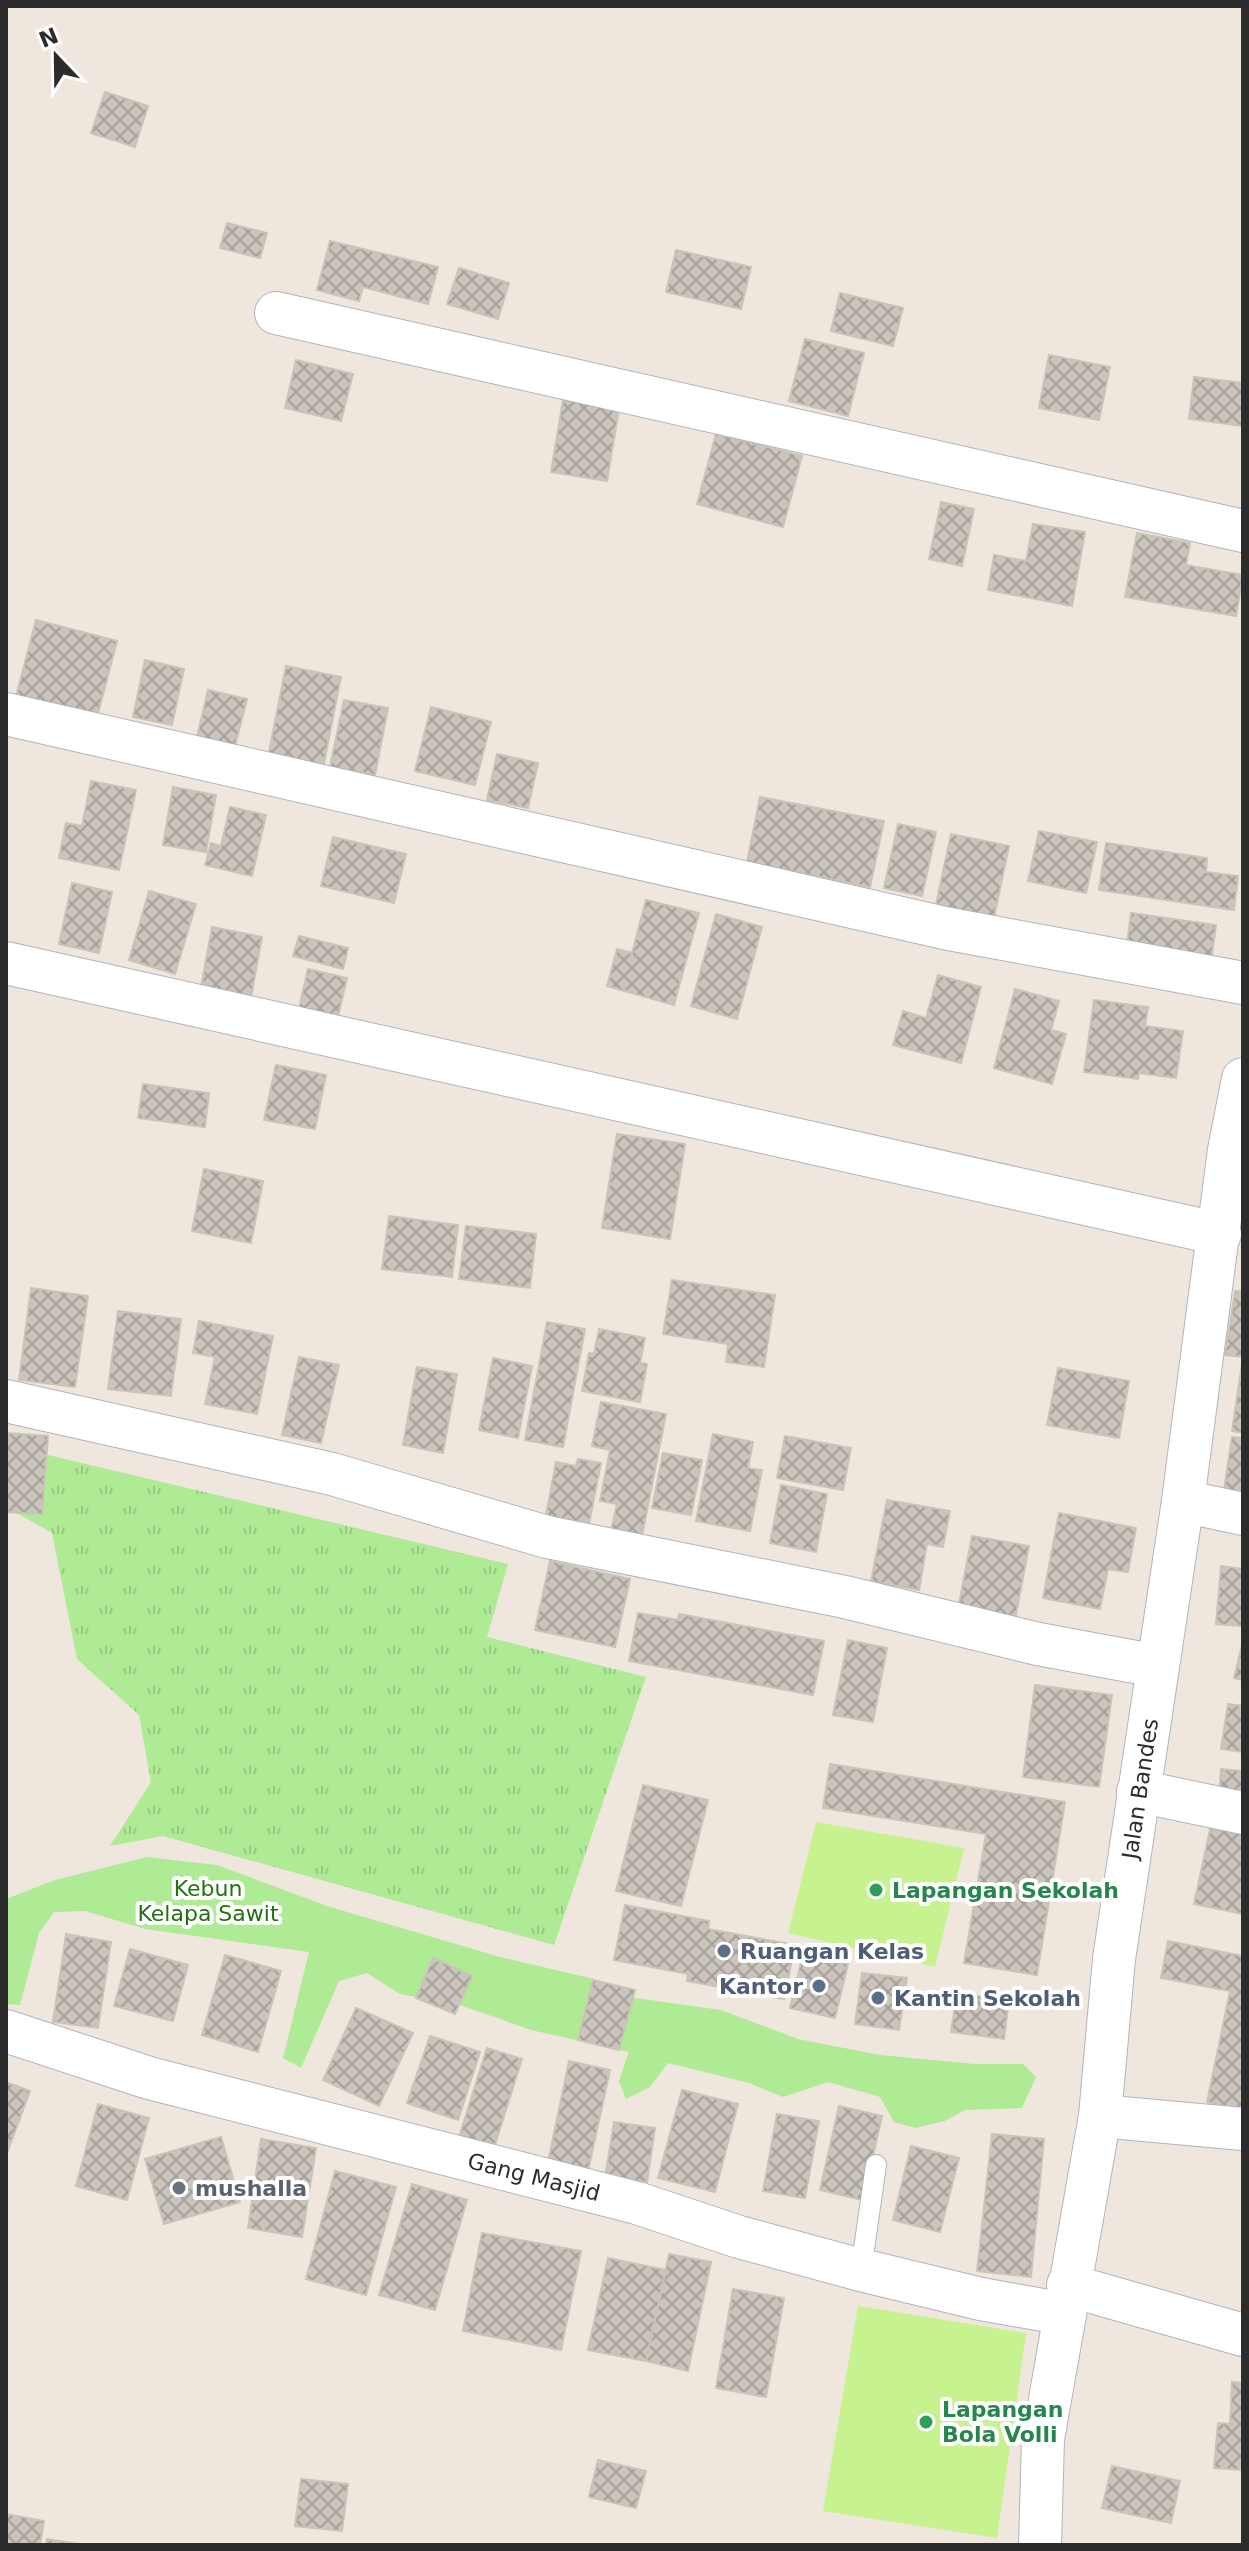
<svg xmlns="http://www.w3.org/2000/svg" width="1249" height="2551" font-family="'DejaVu Sans',sans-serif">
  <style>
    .grass { fill: url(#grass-tufts) }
    .park { fill: #afea94 }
    .pitch { fill: #c6f28f }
    .building { fill: url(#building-cross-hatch); stroke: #cac4b6; stroke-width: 2 }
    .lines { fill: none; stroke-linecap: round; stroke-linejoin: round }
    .service-casing { stroke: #b1b3c1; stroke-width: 22 }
    .minor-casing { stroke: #b1b3c1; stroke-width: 44 }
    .service { stroke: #fff; stroke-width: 20 }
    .minor { stroke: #fff; stroke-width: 42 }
    .leisure-dot { fill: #2e9e5b; stroke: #fff; stroke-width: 3 }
    .service-dot { fill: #5c6f8a; stroke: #fff; stroke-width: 3 }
    .worship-dot { fill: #6b7280; stroke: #fff; stroke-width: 3 }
    .labels { text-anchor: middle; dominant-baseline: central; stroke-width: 8; stroke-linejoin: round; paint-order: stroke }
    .street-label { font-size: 22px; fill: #2c2c2c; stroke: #fff }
    .park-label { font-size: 22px; fill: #247113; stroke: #fff }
    .leisure-label { font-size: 22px; font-weight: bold; fill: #27864d; stroke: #fff; text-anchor: start }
    .service-label { font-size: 22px; font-weight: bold; fill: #4e5e75; stroke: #fff; text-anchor: start }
    .worship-label { font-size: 22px; font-weight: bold; fill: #5b616d; stroke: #fff; text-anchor: start }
  </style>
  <defs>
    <pattern id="grass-tufts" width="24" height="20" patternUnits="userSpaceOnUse" patternTransform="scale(2)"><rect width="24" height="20" fill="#afea94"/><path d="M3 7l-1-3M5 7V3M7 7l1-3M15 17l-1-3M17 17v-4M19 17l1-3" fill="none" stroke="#97c980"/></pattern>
    <pattern id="building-cross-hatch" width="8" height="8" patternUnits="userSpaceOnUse" patternTransform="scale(2)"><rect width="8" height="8" fill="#cac4bc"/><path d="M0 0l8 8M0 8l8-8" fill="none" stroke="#a49f99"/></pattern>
  </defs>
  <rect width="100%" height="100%" fill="#efe7dd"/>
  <path class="grass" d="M6,1445L508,1564L487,1637L646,1677L554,1945L163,1836L110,1846L151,1782L139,1715L77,1659L52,1533L6,1507Z"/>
  <path class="park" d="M147,1857L217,1865L327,1906L500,1957L594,1979L635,1998L721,2010L798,2039L880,2055L975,2064H1023L1036,2077L1022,2108L965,2110L945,2121L915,2128L894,2122L880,2097L828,2082L783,2097L749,2083L668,2063L650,2087L626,2099L619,2081L629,2052L531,2030L460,2005L400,1994L367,1973L339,1981L301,2068L283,2058L309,1952L145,1929L85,1911L54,1912L39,1933L20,2005L6,2004V1899L55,1880Z"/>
  <path class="pitch" d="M816,1822L964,1848L935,1967L788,1933Z
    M858,2306L1026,2333L997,2538L823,2511Z"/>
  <path class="building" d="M105,92L148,106L135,147L91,133Z
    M227,223L267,233L260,258L220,248Z
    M330,241L438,267L428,304L363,287L359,301L317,290Z
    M676,250L751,267L741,309L666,292Z
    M459,268L509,283L498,319L447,304Z
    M840,293L903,308L893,346L831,331Z
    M805,339L864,353L848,416L789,401Z
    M1049,355L1110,367L1099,420L1039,408Z
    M296,360L353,374L341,421L285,408Z
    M1194,377L1243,383V426L1189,419Z
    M564,394L620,403L607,481L551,472Z
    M716,434L802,456L783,527L697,504Z
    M941,502L974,509L962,566L929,559Z
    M1033,524L1085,532L1072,606L988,590L994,555L1026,561Z
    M1137,533L1190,543L1186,565L1243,575L1236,616L1125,597Z
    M36,620L117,641L95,725L14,704Z
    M145,660L184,669L172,725L133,717Z
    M286,666L341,677L323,768L268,757Z
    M208,690L247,699L235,746L197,737Z
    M344,700L388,708L375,775L330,767Z
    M431,707L491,722L475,785L415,771Z
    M497,754L538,763L528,808L487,800Z
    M91,781L136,790L119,870L59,858L66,823L82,826Z
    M173,787L216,795L206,852L163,845Z
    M760,797L884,821L870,887L747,862Z
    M230,807L266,815L252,876L205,865L211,843L221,846Z
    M898,824L936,832L922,896L884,888Z
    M1039,831L1097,842L1086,893L1028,881Z
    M951,834L1009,846L993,922L935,909Z
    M333,837L406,854L394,903L321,886Z
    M1106,843L1207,858L1206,872L1238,876L1234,910L1099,890Z
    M72,883L112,892L99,953L59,944Z
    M149,891L196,904L175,974L129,960Z
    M646,900L699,913L674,1005L607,986L617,949L632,953Z
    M1131,913L1216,925L1211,962L1126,951Z
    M716,914L762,927L737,1019L691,1006Z
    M212,927L262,937L250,1003L200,993Z
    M299,936L348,948L343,969L293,956Z
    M308,969L347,978L338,1017L299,1008Z
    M938,975L981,987L961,1063L893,1045L903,1011L926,1018Z
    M1015,989L1059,1001L1051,1030L1066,1034L1052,1084L994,1068Z
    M1094,1000L1148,1007L1145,1026L1183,1031L1176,1078L1139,1073L1138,1079L1084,1072Z
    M276,1065L326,1075L315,1129L264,1120Z
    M143,1084L209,1093L205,1127L138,1118Z
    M617,1134L685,1144L670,1239L602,1228Z
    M204,1169L263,1181L251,1243L192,1231Z
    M389,1216L458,1225L452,1277L382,1269Z
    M466,1226L536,1234L530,1288L459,1279Z
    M672,1280L775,1295L764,1367L726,1362L728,1344L663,1334Z
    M31,1288L88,1296L75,1387L19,1380Z
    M1235,1291L1243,1292V1357L1225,1355Z
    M118,1311L181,1319L171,1396L108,1389Z
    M199,1321L273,1336L257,1414L205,1404L215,1357L193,1353Z
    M547,1322L585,1329L563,1447L525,1440Z
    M599,1329L645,1338L640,1363L647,1364L640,1402L582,1391L589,1353L594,1354Z
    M299,1357L339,1365L321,1443L282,1435Z
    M493,1358L532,1366L518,1438L479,1430Z
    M1242,1364H1243V1433L1232,1431Z
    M417,1367L457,1374L443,1453L403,1445Z
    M1058,1368L1129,1381L1119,1438L1047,1425Z
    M601,1402L666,1414L641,1541L610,1535L617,1504L600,1501L610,1450L592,1446Z
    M6,1433L48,1436L42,1514L6,1512Z
    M713,1434L753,1442L748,1468L762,1470L750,1531L696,1521Z
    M785,1436L851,1448L843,1490L777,1478Z
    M1232,1437L1243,1438V1493L1224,1490Z
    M663,1453L702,1460L691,1515L652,1508Z
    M578,1459L601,1463L589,1524L546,1515L556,1462L576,1466Z
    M781,1485L827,1494L816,1552L770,1543Z
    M887,1500L950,1511L943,1547L927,1544L919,1590L871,1581Z
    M1059,1513L1136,1528L1128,1572L1108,1569L1100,1609L1043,1598Z
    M972,1536L1029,1546L1015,1620L958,1609Z
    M550,1561L630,1579L615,1647L535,1630Z
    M1221,1566L1243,1569V1626L1216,1624Z
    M638,1613L678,1620L679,1614L824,1641L813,1695L629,1661Z
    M848,1640L887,1648L873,1722L833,1715Z
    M1243,1641V1680L1234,1678Z
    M1035,1685L1112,1695L1099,1787L1023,1777Z
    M1228,1704L1243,1706V1752L1221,1749Z
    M830,1764L1065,1802L1037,1975L964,1963L986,1834L823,1808Z
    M1221,1769L1243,1771V1797L1219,1794Z
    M643,1785L708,1800L681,1906L616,1891Z
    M1211,1825L1243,1832V1914L1194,1904Z
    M625,1905L709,1921L708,1929L795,1945L784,1999L687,1981L688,1974L614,1960Z
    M66,1934L111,1942L98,2028L53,2022Z
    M1168,1941L1243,1956V2110L1207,2102L1230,1991L1161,1978Z
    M130,1949L188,1965L173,2021L114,2006Z
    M803,1954L848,1964L835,2018L790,2008Z
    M225,1955L281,1971L258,2052L202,2035Z
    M433,1958L472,1976L455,2014L416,1998Z
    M862,1973L907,1978L899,2030L855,2024Z
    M593,1980L635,1990L619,2050L578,2040Z
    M957,1993L1009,2000L1004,2039L951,2032Z
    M356,2008L413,2033L379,2106L323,2080Z
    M430,2036L480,2052L458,2120L407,2103Z
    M487,2048L522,2059L494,2148L459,2137Z
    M569,2061L610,2070L588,2171L548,2162Z
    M6,2082L30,2091L6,2156Z
    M682,2090L738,2104L715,2192L658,2178Z
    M98,2104L149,2118L127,2200L76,2186Z
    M839,2106L882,2116L863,2200L820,2190Z
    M777,2114L819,2121L805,2198L763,2191Z
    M614,2122L655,2128L647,2182L605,2177Z
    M992,2134L1044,2139L1031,2277L977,2271Z
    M221,2137L240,2202L164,2224L145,2159Z
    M261,2139L316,2148L302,2237L248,2228Z
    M911,2146L959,2158L940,2232L893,2220Z
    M335,2171L396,2187L366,2295L306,2279Z
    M412,2184L467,2200L435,2310L379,2295Z
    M482,2233L581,2251L561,2350L463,2331Z
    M669,2254L711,2262L688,2371L646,2361Z
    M608,2258L666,2270L646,2361L588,2350Z
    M733,2289L784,2298L766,2397L716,2388Z
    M1232,2382L1243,2383V2470L1214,2468L1218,2423L1230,2424Z
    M598,2460L646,2471L636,2508L589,2497Z
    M1112,2466L1180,2481L1171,2523L1102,2508Z
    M301,2479L348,2484L342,2531L295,2526Z
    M6,2514L44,2521L40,2545H6Z
    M47,2539L85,2545H46Z"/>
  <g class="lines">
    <defs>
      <path id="service" d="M861,2270L876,2165"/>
      <g id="minor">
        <path d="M276,313L1243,531"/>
        <path d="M6,714L949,929L1243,983"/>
        <path d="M6,963L1220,1234"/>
        <path d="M6,1401L332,1474L547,1537L845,1597L1038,1644L1157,1666"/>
        <path d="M1183,1501L1243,1514"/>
        <path d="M1138,1791L1243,1813"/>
        <path id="s1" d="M6,2031L149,2078L637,2203L739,2237L861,2270L981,2299L1065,2314"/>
        <path d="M1100,2116L1243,2129"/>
        <path d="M1068,2285L1243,2335"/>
        <path id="s2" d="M1040,2545L1043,2439L1100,2116L1114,1959L1183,1501L1229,1150L1243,1079"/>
      </g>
    </defs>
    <use href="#service" class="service-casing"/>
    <use href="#minor" class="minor-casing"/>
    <use href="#service" class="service"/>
    <use href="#minor" class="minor"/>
  </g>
  <g class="leisure-dot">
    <circle cx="876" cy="1890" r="8"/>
    <circle cx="926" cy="2422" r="8"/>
  </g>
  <g class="service-dot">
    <circle cx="724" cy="1951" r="8"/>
    <circle cx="819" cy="1986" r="8"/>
    <circle cx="878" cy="1998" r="8"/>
  </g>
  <circle class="worship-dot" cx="179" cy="2188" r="8"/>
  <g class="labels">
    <g class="street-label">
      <text stroke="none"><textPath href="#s2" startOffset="764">Jalan Bandes</textPath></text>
      <text stroke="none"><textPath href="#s1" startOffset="548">Gang Masjid</textPath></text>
    </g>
    <g class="park-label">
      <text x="208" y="1888">Kebun<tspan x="208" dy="25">Kelapa Sawit</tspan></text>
    </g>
    <g class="leisure-label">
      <text x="892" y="1890">Lapangan Sekolah</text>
      <text x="942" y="2409">Lapangan<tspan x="942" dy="25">Bola Volli</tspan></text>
    </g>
    <g class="service-label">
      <text x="740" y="1951">Ruangan Kelas</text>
      <text x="803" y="1986" text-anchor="end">Kantor</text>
      <text x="894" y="1998">Kantin Sekolah</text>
    </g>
    <g class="worship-label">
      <text x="195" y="2188">mushalla</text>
    </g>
  </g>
  <rect width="1249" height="2551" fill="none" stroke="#2c2c2c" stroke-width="16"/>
  <g transform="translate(56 56) rotate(338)" stroke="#ffffff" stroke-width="6" paint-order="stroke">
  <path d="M0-6L14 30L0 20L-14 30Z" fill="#2c2c2c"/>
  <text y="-12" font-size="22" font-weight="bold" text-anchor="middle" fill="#2c2c2c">N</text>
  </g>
</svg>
